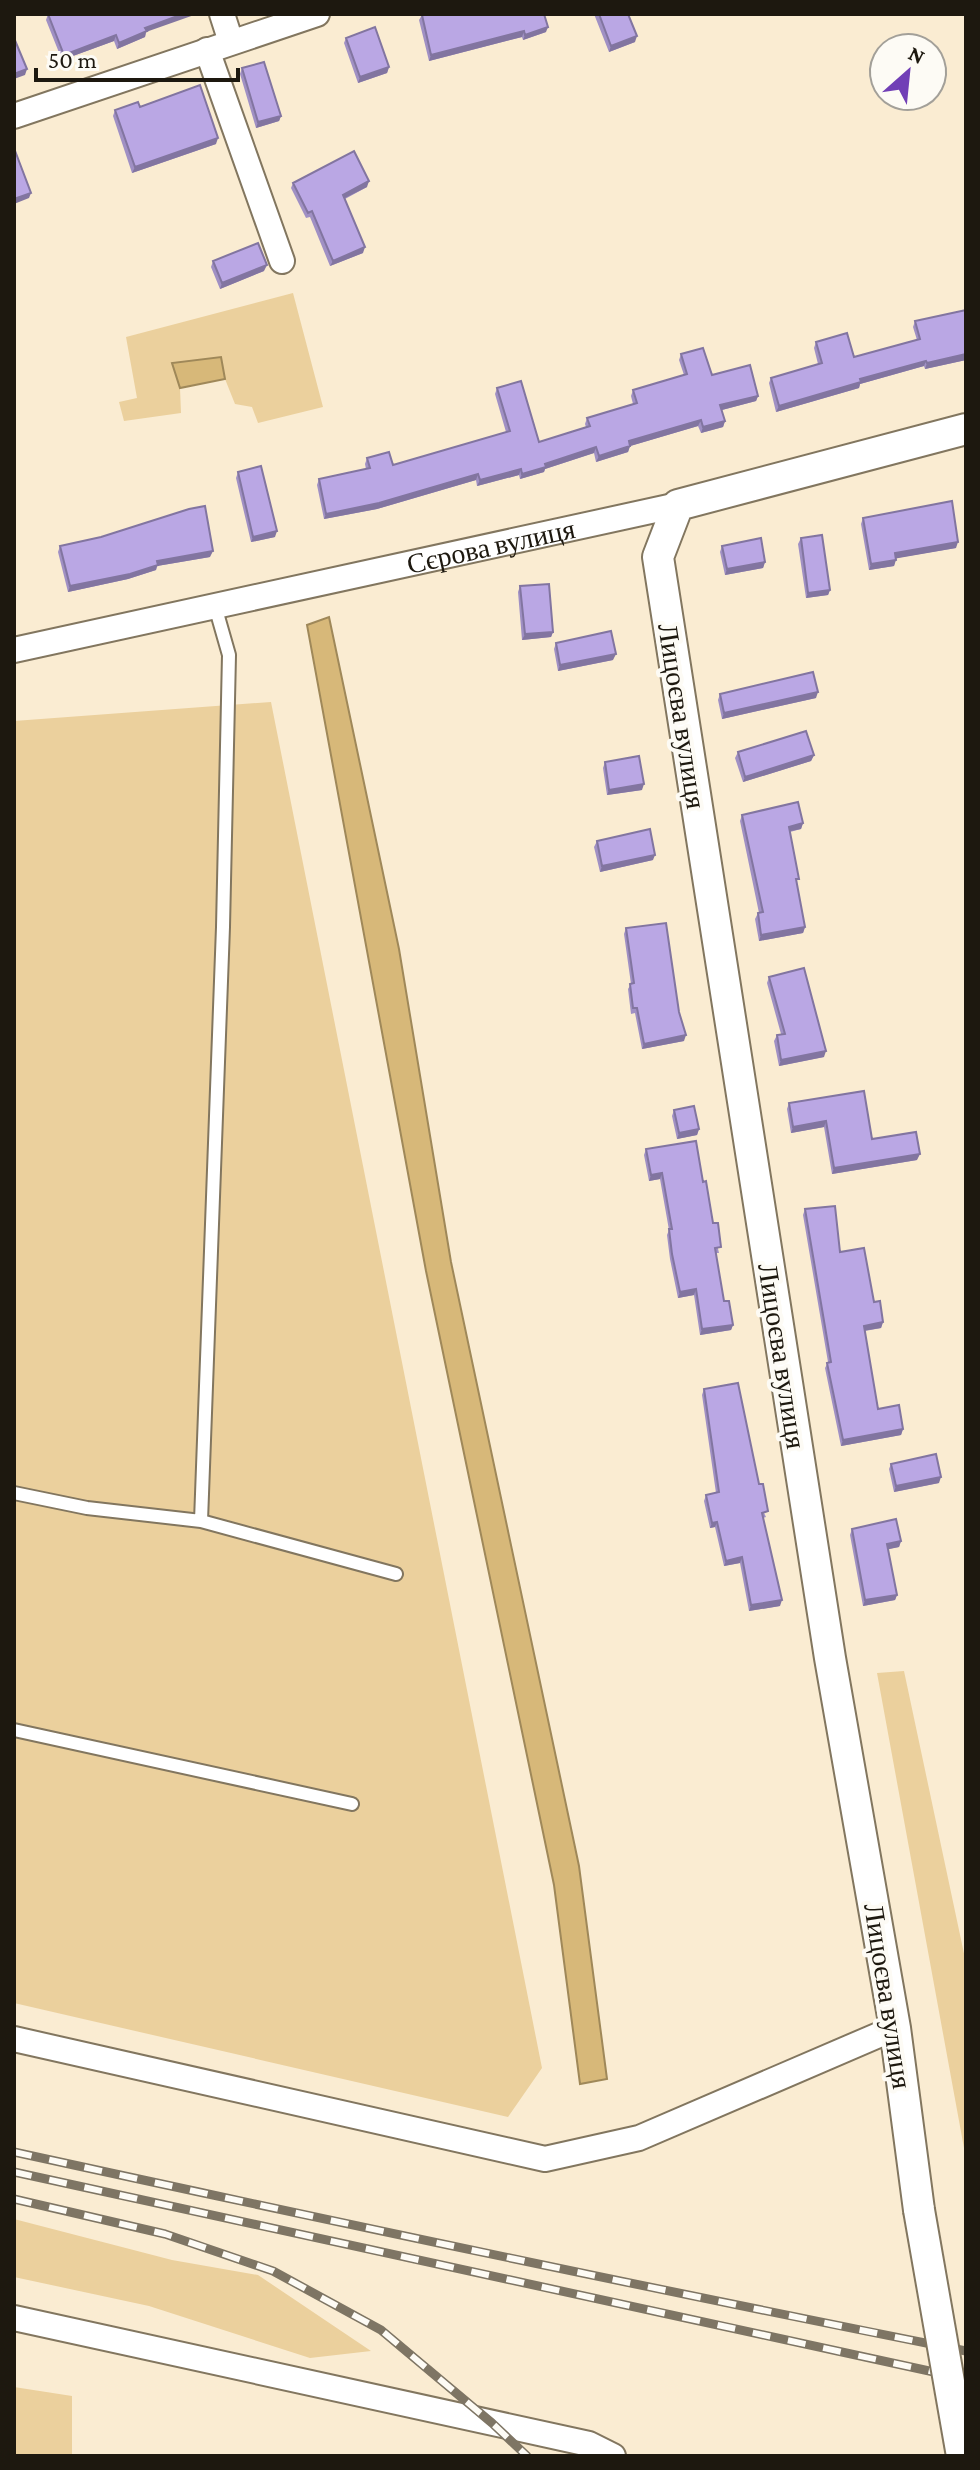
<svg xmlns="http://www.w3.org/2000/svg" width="980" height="2470" font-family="'Crimson Pro',serif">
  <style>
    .green { fill: #ebd09d }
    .water { fill: #d7b879; stroke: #9f8859; stroke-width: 2 }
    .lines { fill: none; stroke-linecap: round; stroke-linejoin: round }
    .service-casing { stroke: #82765f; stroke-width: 16 }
    .minor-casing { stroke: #82765f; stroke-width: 28 }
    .tertiary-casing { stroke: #82765f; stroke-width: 34 }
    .service { stroke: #fff; stroke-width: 12 }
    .minor { stroke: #fff; stroke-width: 24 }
    .tertiary { stroke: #fff; stroke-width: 30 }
    .rail-casing { stroke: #7e7564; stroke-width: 9 }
    .rail { stroke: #fdfbf5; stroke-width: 6; stroke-dasharray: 18; stroke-linecap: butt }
    .tertiary-bridge-casing { stroke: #82765f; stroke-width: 34; stroke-linecap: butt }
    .tertiary-bridge { stroke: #fff; stroke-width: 30 }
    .wall { fill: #a090c4 }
    .shaded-wall { fill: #8275a0 }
    .building { fill: #baa7e4; stroke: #8275a0; stroke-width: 2 }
    .labels { text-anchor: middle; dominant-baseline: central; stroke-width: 8; stroke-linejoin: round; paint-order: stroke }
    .street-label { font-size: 28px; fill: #1d180f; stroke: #fdfbf5 }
  </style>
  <rect width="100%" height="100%" fill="#faecd2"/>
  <path class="green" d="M293,293L323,407L258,423L252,407L235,404L225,379L220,357L172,363L180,388L181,413L124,421L119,402L137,398L126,337Z
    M271,702L542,2068L508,2117L14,2003V721Z
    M904,1671L966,1963V2159L877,1673Z
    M14,2219L172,2260L258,2275L371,2351L310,2358L149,2306L14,2277Z
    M14,2387L72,2396V2456H14Z"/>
  <path class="water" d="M221,357L225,379L180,388L172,363Z
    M329,617L399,949L451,1262L579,1866L607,2079L580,2084L554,1885L426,1271L307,625Z"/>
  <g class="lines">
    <defs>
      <path id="service" d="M14,1493L87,1508L201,1521L396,1574
        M201,1521L223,927L229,655L215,606
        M14,1730L352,1804"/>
      <g id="minor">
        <path d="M222,14L231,42"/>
        <path d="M207,50L282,261"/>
        <path d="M14,116L317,14"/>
        <path id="s1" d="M14,650L678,505"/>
        <path d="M14,2039L545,2159L639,2138L895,2028"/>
        <path d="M14,2318L589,2444L613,2456"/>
      </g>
      <path id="tertiary" d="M919,2210L895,2028L830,1658L658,557L678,505L966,429"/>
    </defs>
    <use href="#service" class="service-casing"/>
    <use href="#minor" class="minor-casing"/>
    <use href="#tertiary" class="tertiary-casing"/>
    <use href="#service" class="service"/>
    <use href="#minor" class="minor"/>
    <use href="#tertiary" class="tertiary"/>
    <defs>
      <path id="rail" d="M14,2152C331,2221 648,2288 966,2351
        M14,2172L966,2379
        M14,2199L165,2234L273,2271L381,2330L492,2423L527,2456"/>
    </defs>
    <use href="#rail" class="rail-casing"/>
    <use href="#rail" class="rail"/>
    <defs>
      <path id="tertiary-bridge" d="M919,2210L962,2456"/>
    </defs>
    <use href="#tertiary-bridge" class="tertiary-bridge-casing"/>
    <use href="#tertiary-bridge" class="tertiary-bridge"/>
  </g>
  <path class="wall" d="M48,14L146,32L145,37L117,49L114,41L62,60L46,20Z
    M594,14H628L635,42L609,52Z
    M422,15L546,32L523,40L522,37L429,61L419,20Z
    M346,38L389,67L387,73L358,83L344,43Z
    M242,68L281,116L279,121L256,128L240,74Z
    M140,107L216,144L132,173L113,116L115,110Z
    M293,183L367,187L345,199L363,253L330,266L310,217L306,218L291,188Z
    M213,261L264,271L220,289L211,267Z
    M966,310V360L925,369L924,366L860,384L859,388L776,412L769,383L771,378L818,364L814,348L816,342L854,357L917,340L913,327L915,321Z
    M681,354L712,375L758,396L756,401L722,410L725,421L723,427L701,433L698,426L630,446L628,452L596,462L594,453L545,469L544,472L520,479L519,475L477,486L476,480L377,509L324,519L317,485L319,479L366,469L365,464L367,458L393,465L506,432L495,394L497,388L539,442L586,427L585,424L587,418L633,404L631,396L633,390L684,375L679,360Z
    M238,472L275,537L251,542L236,478Z
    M863,518L956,548L896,558L894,566L869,570L861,524Z
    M801,538L830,590L828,595L806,598L798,544Z
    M60,546L210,557L157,566L156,570L128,579L68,592L58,552Z
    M722,546L765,562L763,568L725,575L720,552Z
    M520,586L553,632L551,637L522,640L518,592Z
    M556,643L613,660L558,671L554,649Z
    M720,694L816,698L722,719L718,700Z
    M738,752L814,755L811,761L743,782L735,758Z
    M605,762L642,790L607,795L603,768Z
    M742,815L803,823L801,829L790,832L797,885L805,927L803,933L759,941L755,919L758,913H759L740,821Z
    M597,841L653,860L600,872L594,847Z
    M626,928L684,1041L642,1049L635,1013L631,1014L628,989L631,984L624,934Z
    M769,977L824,1057L779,1066L774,1041L777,1035L781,1034L767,983Z
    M789,1103L872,1139L917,1160L832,1174L824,1127L791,1133L787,1109Z
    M674,1110L699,1129L697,1135L677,1139L672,1116Z
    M646,1149L703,1182L719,1253H716L724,1301L733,1325L731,1330L700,1335L694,1295L678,1298L670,1259L667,1235L669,1230L660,1179L649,1181L644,1155Z
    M805,1209L840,1252L874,1302L883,1322L881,1328L865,1331L878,1409L903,1429L901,1435L841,1446L825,1368L828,1362L803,1215Z
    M704,1389L766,1517L763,1518L780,1606L749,1611L740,1563L724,1566L715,1527L710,1528L704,1501L706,1495L716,1493L702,1395Z
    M891,1464L939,1483L894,1492L889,1469Z
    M852,1529L901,1541L899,1547L888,1549L897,1595L895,1600L863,1606L850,1535Z"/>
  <path class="shaded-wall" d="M183,14H197L146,32L145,37L117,49L119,43L145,28Z
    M548,27L546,32L523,40L525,35Z
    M524,31L522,37L429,61L431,55Z
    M116,35L114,41L62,60L64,55Z
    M637,36L635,42L609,52L611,46Z
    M389,67L387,73L358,83L360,77Z
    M27,69L25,75L14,79V74Z
    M281,116L279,121L256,128L258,122Z
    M218,138L216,144L132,173L135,167Z
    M369,181L367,187L341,200L343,195Z
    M31,193L29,198L14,204V199Z
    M365,247L363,253L330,266L333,261Z
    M267,265L264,271L220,289L222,283Z
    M966,354V360L925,369L927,363Z
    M926,361L924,366L860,384L859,388L776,412L779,406L860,379Z
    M758,396L756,401L718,411L720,405Z
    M701,420L698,426L627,447L629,441Z
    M725,421L723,427L701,433L703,427Z
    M630,446L628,452L596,462L599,456Z
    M596,447L594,453L545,469L544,472L520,479L522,474L545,464Z
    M521,469L519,475L477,486L480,480Z
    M478,474L476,480L377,509L324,519L326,514Z
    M277,531L275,537L251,542L253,537Z
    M958,542L956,548L893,559L895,553Z
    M213,551L210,557L157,566L156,570L128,579L68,592L70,586L157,561Z
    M896,560L894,566L869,570L871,564Z
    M765,562L763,568L725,575L727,569Z
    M830,590L828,595L806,598L808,593Z
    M553,632L551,637L522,640L525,634Z
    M616,654L613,660L558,671L560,665Z
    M818,692L816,698L722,719L724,713Z
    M814,755L811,761L743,782L745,777Z
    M644,784L642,790L607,795L609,790Z
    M803,823L801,829L786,832L789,827Z
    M655,855L653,860L600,872L602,866Z
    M805,927L803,933L759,941L761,935Z
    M686,1035L684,1041L642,1049L644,1044Z
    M826,1051L824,1057L779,1066L781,1060Z
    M826,1121L824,1127L791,1133L793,1127Z
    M699,1129L697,1135L677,1139L679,1133Z
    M920,1154L917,1160L832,1174L834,1168Z
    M662,1173L660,1179L649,1181L651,1175Z
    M696,1289L694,1295L678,1298L680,1292Z
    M883,1322L881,1328L862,1331L864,1326Z
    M733,1325L731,1330L700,1335L702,1329Z
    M903,1429L901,1435L841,1446L843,1440Z
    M941,1477L939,1483L894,1492L896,1486Z
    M717,1522L715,1527L710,1528L712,1523Z
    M901,1541L899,1547L885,1550L887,1544Z
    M742,1557L740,1563L724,1566L726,1561Z
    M897,1595L895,1600L863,1606L865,1600Z
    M782,1600L780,1606L749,1611L751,1605Z"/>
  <path class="building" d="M48,14H183L145,28L147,31L119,43L116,35L64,55Z
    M424,14H544L548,27L525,35L524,31L431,55L422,15Z
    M599,14H628L637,36L611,46Z
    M375,27L389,67L360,77L346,38Z
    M14,38L27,69L14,74Z
    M264,62L281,116L258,122L242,68Z
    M200,85L218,138L135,167L115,110L138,102L140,107Z
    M14,148L31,193L14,199Z
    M354,151L369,181L343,195L365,247L333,261L312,211L308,213L293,183Z
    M258,243L267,265L222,283L213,261Z
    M966,310V354L927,363L926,361L860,379L861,382L779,406L771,378L822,363L816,342L847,333L854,357L920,339L915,321Z
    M703,348L712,375L750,365L758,396L720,405L725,421L703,427L701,420L629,441L630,446L599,456L596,447L545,464L546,467L522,474L521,469L480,480L478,474L379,503L326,514L319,479L370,468L367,458L389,452L393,465L510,431L497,388L521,381L539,442L590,426L587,418L637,403L633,390L687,374L681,354Z
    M261,466L277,531L253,537L238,472Z
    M952,501L958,542L895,553L896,560L871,564L863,518Z
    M205,506L213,551L157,561L158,565L130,574L70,586L60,546L101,537L189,509Z
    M822,535L830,590L808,593L801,538Z
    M761,538L765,562L727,569L722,546Z
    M549,584L553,632L525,634L520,586Z
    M611,631L616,654L560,665L556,643Z
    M813,672L818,692L724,713L720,694Z
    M806,731L814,755L745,777L738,752Z
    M639,756L644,784L609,790L605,762Z
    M798,802L803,823L789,827L799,879H796L805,927L761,935L758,913L763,912L742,815Z
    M650,829L655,855L602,866L597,841Z
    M666,923L679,1012L686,1035L644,1044L637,1008H633L630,984L634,983L626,928Z
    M804,968L826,1051L781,1060L777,1035L785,1034L769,977Z
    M864,1091L872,1139L916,1132L920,1154L834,1168L826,1121L793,1127L789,1103Z
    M694,1106L699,1129L679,1133L674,1110Z
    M696,1141L703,1182L706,1181L713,1223H718L721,1247L715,1248L724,1301H729L733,1325L702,1329L696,1289L680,1292L672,1254L669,1229H672L662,1173L651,1175L646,1149Z
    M835,1206L840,1252L864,1248L874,1302L880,1301L883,1322L864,1326L878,1409L899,1405L903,1429L843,1440L827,1363L831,1362L805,1209Z
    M738,1383L759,1484H763L768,1511L762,1513L782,1600L751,1605L742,1557L726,1561L717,1522L712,1523L706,1495L719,1492L704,1389Z
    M936,1454L941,1477L896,1486L891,1464Z
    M896,1519L901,1541L887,1544L897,1595L865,1600L852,1529Z"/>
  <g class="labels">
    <g class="street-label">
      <text stroke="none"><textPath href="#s1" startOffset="488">Сєрова вулиця</textPath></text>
      <text transform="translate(682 716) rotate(81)">Лицоєва вулиця</text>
      <text transform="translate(782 1356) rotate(81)">Лицоєва вулиця</text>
      <text transform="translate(888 1996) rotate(81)">Лицоєва вулиця</text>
    </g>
  </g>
  <rect width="980" height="2470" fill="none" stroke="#1d180f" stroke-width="32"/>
  <g transform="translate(908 72) rotate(27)"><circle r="38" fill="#fdfbf5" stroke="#a3a099" stroke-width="2"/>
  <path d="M0-6L14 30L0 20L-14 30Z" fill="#713fb6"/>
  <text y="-12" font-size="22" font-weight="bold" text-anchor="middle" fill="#1d180f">N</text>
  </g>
  <path d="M36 68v12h202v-12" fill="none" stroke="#1d180f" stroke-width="4"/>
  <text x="48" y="68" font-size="24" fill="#1d180f" stroke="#fdfbf5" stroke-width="6" paint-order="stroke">50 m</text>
</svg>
